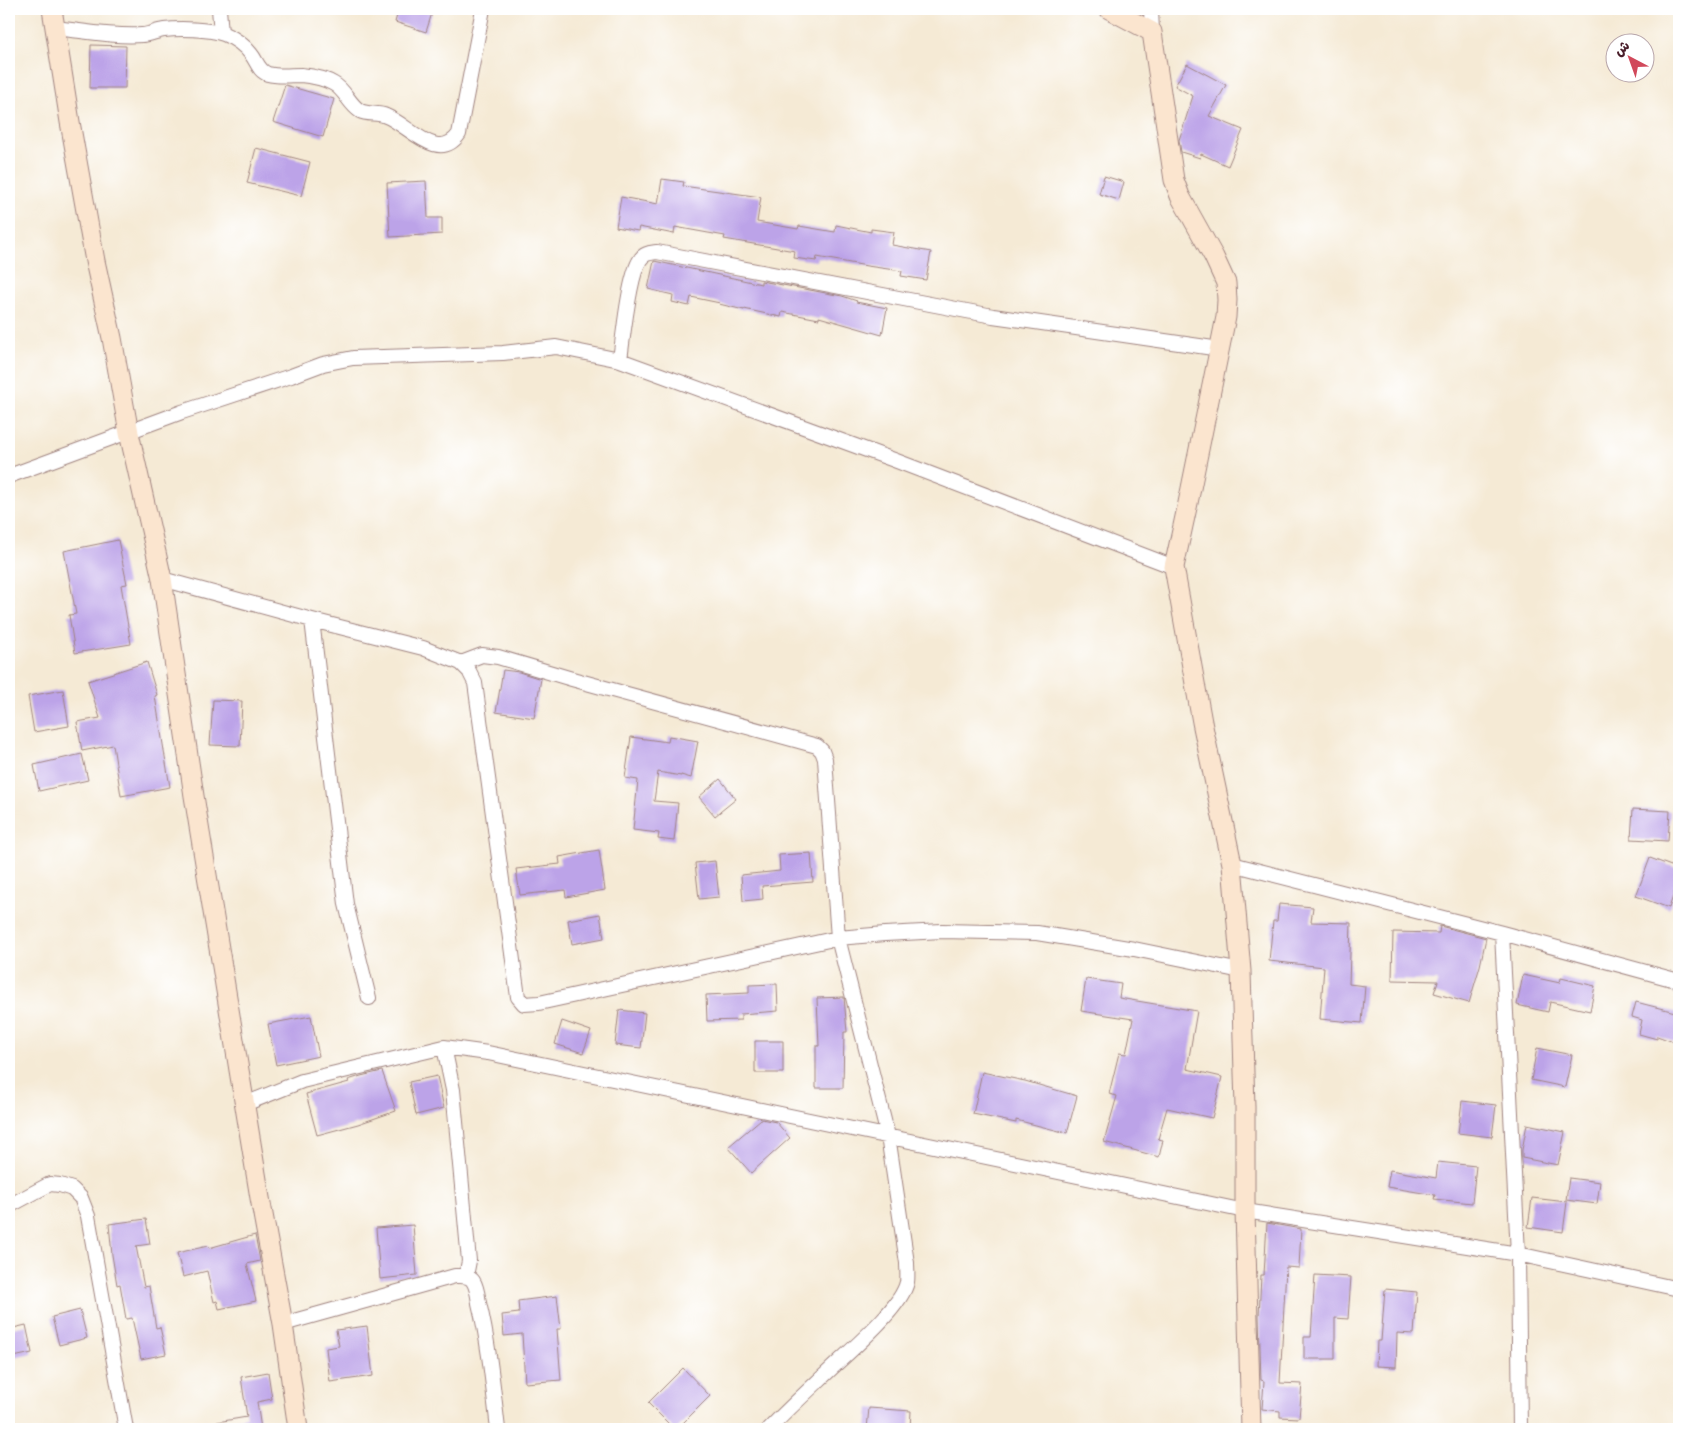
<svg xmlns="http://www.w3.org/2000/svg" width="1688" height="1438" font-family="'Comic Neue','Playpen Sans Arabic',sans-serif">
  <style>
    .building { fill: #bca3e8 }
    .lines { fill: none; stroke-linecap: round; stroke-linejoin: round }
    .street-casing { stroke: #a08480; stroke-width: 16 }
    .secondary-casing { stroke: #a08480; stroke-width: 21 }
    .street { stroke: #fff; stroke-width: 14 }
    .secondary { stroke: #fbe5cf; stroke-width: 19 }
  </style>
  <rect width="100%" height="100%" fill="#fff"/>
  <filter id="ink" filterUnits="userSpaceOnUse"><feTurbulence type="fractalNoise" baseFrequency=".02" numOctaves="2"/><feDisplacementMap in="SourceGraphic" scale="10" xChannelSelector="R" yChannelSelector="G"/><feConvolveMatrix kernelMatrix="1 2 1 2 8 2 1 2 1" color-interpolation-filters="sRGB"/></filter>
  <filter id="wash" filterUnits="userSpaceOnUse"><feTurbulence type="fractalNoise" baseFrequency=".0096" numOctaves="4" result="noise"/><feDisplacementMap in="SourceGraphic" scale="20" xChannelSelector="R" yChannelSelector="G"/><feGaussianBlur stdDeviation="1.12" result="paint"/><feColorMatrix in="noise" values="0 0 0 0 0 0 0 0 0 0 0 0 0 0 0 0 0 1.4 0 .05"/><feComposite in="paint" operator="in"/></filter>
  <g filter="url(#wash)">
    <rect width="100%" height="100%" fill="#f5ead5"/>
    <g id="blocks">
      <path class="building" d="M399,9H416L432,13L426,32L395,22Z
        M91,45L126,46L125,88H90Z
        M1187,64L1226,85L1209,116L1243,130L1228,166L1201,154L1200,158L1181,152L1179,140L1193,96L1175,86Z
        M285,85L334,99L323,137L273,122Z
        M256,148L310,162L301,196L247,183Z
        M1104,176L1124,182L1119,200L1099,194Z
        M662,179L684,182L683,186L761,197L757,222L798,229L799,226L835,232L836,225L871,232V229L894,232L892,245L931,252L926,280L901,276L902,271L867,266L817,257L816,261L794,258L795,251L724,239L725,236L675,227L674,234L639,227L638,231L616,227L621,197L658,204Z
        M426,181L428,218H442V234L390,237L387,183Z
        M654,261L761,284V281L842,296L857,301L856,302L887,308L882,335L819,317V319L782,312L781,317L744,309V310L719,304L720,303L691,297L689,306L672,302L673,295L648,289Z
        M118,540L127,584L121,585L131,644L75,653L69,615L76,614L64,551Z
        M147,662L157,695L155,696L170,787L121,796L113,745L82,751L77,722L100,718L88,681Z
        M503,670L519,672L541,679L534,718L496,712Z
        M63,690L69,726L34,732L28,696Z
        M213,700L242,701L240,746L210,745Z
        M669,736L698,741L691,778L681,775V776L658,772L654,801L678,803L674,841L658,839L659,833L633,830L638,780L625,778L631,737L668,742Z
        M82,754L88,780L39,791L34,765Z
        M720,779L736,799L715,816L699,797Z
        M1633,809L1670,811L1668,841L1631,839Z
        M599,850L605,890L566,897L565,890L520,895L516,869L560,864L559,857Z
        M811,853L813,882L762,886L763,899L743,901L741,875L780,871L779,855Z
        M1650,858L1679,869V879L1669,908L1636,896Z
        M715,861L719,897L699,899L695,863Z
        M1279,904L1313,907L1311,922L1351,923L1349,984L1365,986L1362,1023L1320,1019L1324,967L1269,961L1273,921H1277Z
        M600,914L604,938L572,944L568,920Z
        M1440,926L1486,938L1480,966L1469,1003L1434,993L1438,981L1392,980L1393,932L1439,933Z
        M1523,975L1560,983L1561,978L1595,986L1590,1011L1550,1002L1548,1012L1517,1005Z
        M1086,979L1121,984L1119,998L1197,1011L1187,1069L1222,1077L1212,1118L1167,1108L1158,1139L1163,1140L1159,1157L1104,1142L1117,1096L1109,1094L1119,1053L1126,1054L1133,1019L1081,1011Z
        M777,984L778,1011L741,1014V1020L707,1021L706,995L749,993V985Z
        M844,997L847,1032H844L843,1088H816V1046H819L817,998Z
        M1636,1002L1679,1013V1044L1657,1036V1039L1639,1034L1642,1020L1632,1017Z
        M619,1010L645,1013L641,1048L615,1045Z
        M311,1016L319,1056L276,1065L268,1024Z
        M562,1021L591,1031L583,1053L555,1044Z
        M755,1041H783V1073H755Z
        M1537,1048L1572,1055L1565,1087L1531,1080Z
        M382,1071L396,1111L358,1124L317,1135L306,1094L349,1082L348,1080L361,1076Z
        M982,1072L1025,1081L1077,1096L1067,1133L1016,1120V1123L973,1114Z
        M437,1076L444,1108L416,1115L409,1082Z
        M1462,1101L1496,1105L1492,1137L1458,1133Z
        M761,1119L776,1122L790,1138L751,1173L728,1147Z
        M1527,1124L1565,1132L1558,1165L1522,1158V1150Z
        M1438,1162L1476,1166L1472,1203L1434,1199L1435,1195L1387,1187L1390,1170L1436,1178Z
        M1569,1178L1600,1182L1597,1204L1566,1200Z
        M1532,1198L1567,1202L1563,1232L1528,1227Z
        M146,1219L150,1244L136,1246L144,1287L149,1286L156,1328L160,1327L166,1354L141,1359L132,1318L126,1319L120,1284L117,1285L112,1255L109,1224Z
        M1267,1223L1301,1229L1299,1268L1286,1267L1280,1383L1302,1384L1299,1418L1280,1417V1411L1262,1409L1264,1381L1261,1380L1259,1316L1261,1275H1264Z
        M413,1225L417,1275L380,1279L376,1228Z
        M255,1235L260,1261L247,1264L256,1301L219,1309L217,1301L214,1302L207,1271L183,1277L177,1253L208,1246L209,1248Z
        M1315,1275L1351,1277L1348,1319L1335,1318V1359H1304V1337H1311Z
        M1385,1289L1417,1292L1414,1334L1397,1333L1396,1367L1376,1366L1377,1341H1381Z
        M557,1296L561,1329H557L561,1380L525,1383L522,1334L504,1336L502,1315L519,1313L518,1301Z
        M80,1310L87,1338L59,1345L52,1317Z
        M26,1325L32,1353L9,1358V1329Z
        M367,1326L373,1376L330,1382L326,1348L339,1346L336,1330Z
        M683,1368L710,1396L677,1429H674L648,1403Z
        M268,1372L272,1399L257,1402L261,1429H212L211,1423L247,1417L241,1377Z
        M869,1408L911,1411L910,1429H867Z"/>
    </g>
  </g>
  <g filter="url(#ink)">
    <use href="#blocks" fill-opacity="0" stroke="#a08480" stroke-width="1"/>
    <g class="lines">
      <defs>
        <path id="street" d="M219,9L221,33
          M1151,9L1152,32
          M55,28C84,31 113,37 142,35C149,35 156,31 164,30C181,28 207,29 224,34C234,38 244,45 251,54C257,61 258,71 268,74C279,77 290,75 301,75C311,76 326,79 334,84C345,90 349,104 360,111C368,115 378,112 386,116C409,125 438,164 459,134L483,9
          M620,360C623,338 629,276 640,260C644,253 650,253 657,252L993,316L1220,349
          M9,476L182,412L291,376L323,364L353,358L503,353L556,347L620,360L894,460L1174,567
          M162,579L312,620L423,648L461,663L469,671L475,683L518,997L524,1004L539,1003L838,938L888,1136L907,1263C907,1269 908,1276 907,1282C902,1307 851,1350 832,1368C811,1388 789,1408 769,1429
          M312,620L346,904L369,998
          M461,663L482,655L498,657L572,679L817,746L822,751L825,759L838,938L885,934L942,931L1037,933L1134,949L1241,971
          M1232,864L1502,933L1679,981
          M1502,933L1518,1254L1520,1429
          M444,1047L453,1090L469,1261L466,1276
          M245,1104L302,1081L444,1047L488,1053L1245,1211L1518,1254L1679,1289
          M9,1206L50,1184L60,1185L72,1189L81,1198L88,1216L126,1429
          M283,1324L455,1276C461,1276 469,1275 473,1281C477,1287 478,1296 479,1303C489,1344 493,1387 498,1429"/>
        <path id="secondary" d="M52,9L70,122L95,261L112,338L129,433L162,579L194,796L260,1198L283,1324L298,1429
          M1109,9L1152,32L1174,180L1180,196L1214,257L1226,283L1227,300L1226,317L1188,503L1174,567L1202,722L1232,864L1241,971L1245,1107V1211L1251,1429"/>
      </defs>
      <use href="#street" class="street-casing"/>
      <use href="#secondary" class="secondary-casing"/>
      <use href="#street" class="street"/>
      <use href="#secondary" class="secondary"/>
    </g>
  </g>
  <rect width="1688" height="1438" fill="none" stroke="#fff" stroke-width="30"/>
  <g transform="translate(1630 58) rotate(319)"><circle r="24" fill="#ffffff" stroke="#b7a5aa"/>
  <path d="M0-4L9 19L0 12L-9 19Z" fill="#d1495b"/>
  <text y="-8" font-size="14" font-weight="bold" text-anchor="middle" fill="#4a1f2b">ش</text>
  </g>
</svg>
